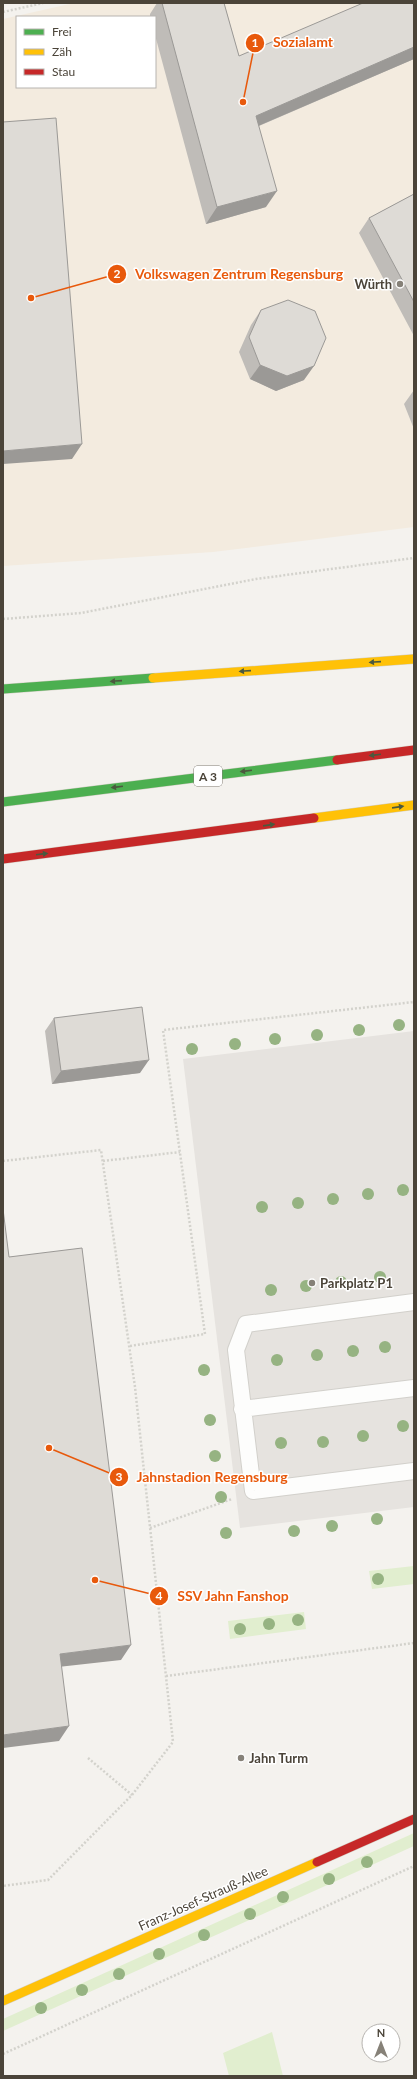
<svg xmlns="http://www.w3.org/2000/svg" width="417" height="2079" font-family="Lato,sans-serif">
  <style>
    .commercial { fill: #f3ebdf; fill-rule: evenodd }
    .green { fill: #e1eecf }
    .parking { fill: #e6e3df }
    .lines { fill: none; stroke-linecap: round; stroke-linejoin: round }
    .lane-casing { stroke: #d2d0cb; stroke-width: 18 }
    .fast-casing { stroke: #d3cfc5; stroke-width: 10 }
    .slow-casing { stroke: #d3cfc5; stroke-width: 10 }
    .jam-casing { stroke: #d3cfc5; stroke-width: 10 }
    .path { stroke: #d3d2cc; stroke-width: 2.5; stroke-dasharray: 2 2; stroke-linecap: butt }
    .lane { stroke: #fdfdfc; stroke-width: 16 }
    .fast { stroke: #4caf50; stroke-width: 9 }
    .slow { stroke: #ffc107; stroke-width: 9 }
    .jam { stroke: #c62828; stroke-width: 9 }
    .tree { fill: #96b382 }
    .wall { fill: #bfbcb8 }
    .shaded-wall { fill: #9b9996 }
    .building { fill: #dedbd6; stroke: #9b9996 }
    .oneway { fill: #4b593e }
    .poi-dot { fill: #868178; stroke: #fff; stroke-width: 1.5 }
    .labels { text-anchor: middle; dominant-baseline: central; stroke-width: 3; stroke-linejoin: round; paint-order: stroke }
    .shield { fill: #fff; stroke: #817c74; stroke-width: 1 }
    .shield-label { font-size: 12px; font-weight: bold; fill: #4b4439 }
    .poi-label { font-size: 13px; font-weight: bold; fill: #4b4439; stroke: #fff; text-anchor: start }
    .street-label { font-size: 13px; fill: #4b4439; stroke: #fff }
    .leader { fill: none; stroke: #e8590c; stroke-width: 1.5 }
    .callout-dot { fill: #e8590c; stroke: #fff; stroke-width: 1.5 }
    .mark-label { font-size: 12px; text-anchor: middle; font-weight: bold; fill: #fff }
    .callout-label { font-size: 14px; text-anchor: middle; font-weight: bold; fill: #e8590c; stroke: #fff; stroke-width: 3; stroke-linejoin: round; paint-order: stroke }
  </style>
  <rect width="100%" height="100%" fill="#f4f2ee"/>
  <path class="commercial" d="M74,3H414V527L213,552L3,566V19ZM17,17H155V87H17Z"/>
  <path class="green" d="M414,1566V1584L372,1589L369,1571Z
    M304,1612L306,1629L230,1639L228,1621Z
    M414,1833V1846L3,2031V2019Z
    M272,2032L283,2076H229L223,2053Z"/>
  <path class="parking" d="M414,1031V1507L240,1528L183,1059Z"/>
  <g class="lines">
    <defs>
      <path id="lane" d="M414,1302L246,1324L236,1350L253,1491L414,1471
        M242,1409L414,1388"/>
      <path id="fast" d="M3,689L153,678
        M3,802L337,760"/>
      <path id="slow" d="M153,678L414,659
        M314,818L414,805
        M3,2001L317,1862"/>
      <path id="jam" d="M337,760L414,750
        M3,859L314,818
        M317,1862L414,1819"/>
    </defs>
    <use href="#lane" class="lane-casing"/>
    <use href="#fast" class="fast-casing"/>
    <use href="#slow" class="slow-casing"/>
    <use href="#jam" class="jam-casing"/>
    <path class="path" d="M3,12L43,3
      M3,619L81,613L256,579L414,558
      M3,1161L101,1150L135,1387L173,1742L132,1795L48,1880L3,1886
      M103,1161L180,1152
      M130,1346L205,1334L163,1030L414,1002
      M150,1528L232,1499
      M166,1676L414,1643
      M88,1758L132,1795
      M3,2054L414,1866"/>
    <use href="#lane" class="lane"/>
    <use href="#fast" class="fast"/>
    <use href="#slow" class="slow"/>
    <use href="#jam" class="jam"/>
  </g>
  <g class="tree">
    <circle cx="399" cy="1025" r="6"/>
    <circle cx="359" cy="1030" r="6"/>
    <circle cx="317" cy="1035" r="6"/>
    <circle cx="275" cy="1039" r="6"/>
    <circle cx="235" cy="1044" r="6"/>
    <circle cx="192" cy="1049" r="6"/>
    <circle cx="403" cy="1190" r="6"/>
    <circle cx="368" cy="1194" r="6"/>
    <circle cx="333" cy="1199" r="6"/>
    <circle cx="298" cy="1203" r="6"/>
    <circle cx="262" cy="1207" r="6"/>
    <circle cx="380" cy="1277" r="6"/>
    <circle cx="341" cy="1282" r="6"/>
    <circle cx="306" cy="1286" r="6"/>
    <circle cx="271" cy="1290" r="6"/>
    <circle cx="385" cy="1347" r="6"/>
    <circle cx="353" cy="1351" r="6"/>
    <circle cx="317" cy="1355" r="6"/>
    <circle cx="277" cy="1360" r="6"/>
    <circle cx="204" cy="1370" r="6"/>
    <circle cx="210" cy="1420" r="6"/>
    <circle cx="403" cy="1426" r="6"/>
    <circle cx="363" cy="1436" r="6"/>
    <circle cx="323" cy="1442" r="6"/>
    <circle cx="281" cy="1443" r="6"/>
    <circle cx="215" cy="1456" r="6"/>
    <circle cx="221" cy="1497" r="6"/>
    <circle cx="377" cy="1519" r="6"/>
    <circle cx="332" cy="1526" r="6"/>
    <circle cx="294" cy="1531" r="6"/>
    <circle cx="226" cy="1533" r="6"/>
    <circle cx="378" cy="1579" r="6"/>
    <circle cx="298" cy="1620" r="6"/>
    <circle cx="269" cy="1624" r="6"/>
    <circle cx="240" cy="1629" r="6"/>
    <circle cx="367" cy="1862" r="6"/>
    <circle cx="329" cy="1879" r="6"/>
    <circle cx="283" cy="1897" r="6"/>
    <circle cx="250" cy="1914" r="6"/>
    <circle cx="204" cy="1935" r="6"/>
    <circle cx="159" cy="1954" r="6"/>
    <circle cx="119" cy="1974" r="6"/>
    <circle cx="82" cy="1990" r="6"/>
    <circle cx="41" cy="2008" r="6"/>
  </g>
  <path class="wall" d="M157,3H224L239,56L414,3V59L259,126L266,207L206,224L155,35V17H150V14Z
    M414,194V336L359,233L369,218Z
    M261,310L304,380L276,391L250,379L239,352L251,325Z
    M414,390V429L404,404Z
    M54,1018L140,1073L52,1084L45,1031Z"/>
  <path class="shaded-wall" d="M414,47V59L244,132L256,116Z
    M277,191L266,207L206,224L217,207Z
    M260,365L314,366L304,380L276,391L250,379Z
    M82,444L72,459L3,464V451Z
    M149,1060L140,1073L52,1084L61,1071Z
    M131,1645L121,1660L49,1668L60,1654Z
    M69,1726L59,1741L3,1748V1735Z"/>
  <path class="building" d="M162,3H224L239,56L363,3H414V47L256,116L277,191L217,207Z
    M56,118L82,444L3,451V122Z
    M414,194V302L369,218Z
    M288,300L315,311L326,338L314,366L287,376L260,365L249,337L261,310Z
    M142,1007L149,1060L61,1071L54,1018Z
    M3,1209L9,1257L82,1248L131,1645L60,1654L69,1726L3,1735Z"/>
  <defs><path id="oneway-solid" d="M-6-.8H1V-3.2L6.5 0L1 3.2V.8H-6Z"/></defs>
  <g class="oneway">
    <use href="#oneway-solid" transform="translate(375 662) rotate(176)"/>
    <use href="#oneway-solid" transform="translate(245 671) rotate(176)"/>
    <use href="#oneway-solid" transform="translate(116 681) rotate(176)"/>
    <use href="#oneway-solid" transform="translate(375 755) rotate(173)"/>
    <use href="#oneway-solid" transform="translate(246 771) rotate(173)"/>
    <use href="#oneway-solid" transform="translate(117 787) rotate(173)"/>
    <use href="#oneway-solid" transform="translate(398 807) rotate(-8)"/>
    <use href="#oneway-solid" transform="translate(269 825) rotate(-8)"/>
    <use href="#oneway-solid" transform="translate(42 854) rotate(-7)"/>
  </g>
  <g class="poi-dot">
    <circle cx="400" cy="284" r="4"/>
    <circle cx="312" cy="1283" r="4"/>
    <circle cx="241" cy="1758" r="4"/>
  </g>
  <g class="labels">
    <rect class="shield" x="194" y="766" width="28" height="20" rx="3"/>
    <g class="shield-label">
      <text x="208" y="776">A 3</text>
    </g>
    <g class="poi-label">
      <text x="392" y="284" text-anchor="end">Würth</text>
      <text x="320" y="1283">Parkplatz P1</text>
      <text x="249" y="1758">Jahn Turm</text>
    </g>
    <g class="street-label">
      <text transform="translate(203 1898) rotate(-24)">Franz-Josef-Strauß-Allee</text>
    </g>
  </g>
  <path class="leader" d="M243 102L255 43M31 298L117 274M49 1448L119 1477M95 1580L159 1596"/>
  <g class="callout-dot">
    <circle cx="243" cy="102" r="4"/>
    <circle cx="31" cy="298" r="4"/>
    <circle cx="49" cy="1448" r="4"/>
    <circle cx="95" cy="1580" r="4"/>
    <circle cx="255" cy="43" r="10"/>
    <circle cx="117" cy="274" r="10"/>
    <circle cx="119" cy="1477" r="10"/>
    <circle cx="159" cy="1596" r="10"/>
  </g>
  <g class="mark-label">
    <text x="255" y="47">1</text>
    <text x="117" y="278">2</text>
    <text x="119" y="1481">3</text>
    <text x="159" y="1600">4</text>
  </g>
  <g class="callout-label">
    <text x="303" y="47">Sozialamt</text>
    <text x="239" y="279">Volkswagen Zentrum Regensburg</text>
    <text x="212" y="1482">Jahnstadion Regensburg</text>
    <text x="233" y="1601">SSV Jahn Fanshop</text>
  </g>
  <rect width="417" height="2079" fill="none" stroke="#4b4439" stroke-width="8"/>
  <rect x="16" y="16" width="140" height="72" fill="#ffffff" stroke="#b7b4b0"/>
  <rect x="24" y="29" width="20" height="6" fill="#4caf50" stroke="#b7b4b0"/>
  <text x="52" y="36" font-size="12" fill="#4b4439">Frei</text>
  <rect x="24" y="49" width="20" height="6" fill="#ffc107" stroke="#b7b4b0"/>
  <text x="52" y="56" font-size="12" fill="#4b4439">Zäh</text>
  <rect x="24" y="69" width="20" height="6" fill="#c62828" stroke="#b7b4b0"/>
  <text x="52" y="76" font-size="12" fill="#4b4439">Stau</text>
  <g transform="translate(381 2043)"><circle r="19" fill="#ffffff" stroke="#b7b4b0"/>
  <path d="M0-3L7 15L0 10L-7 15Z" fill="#868178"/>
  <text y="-6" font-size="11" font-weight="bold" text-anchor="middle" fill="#4b4439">N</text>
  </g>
</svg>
